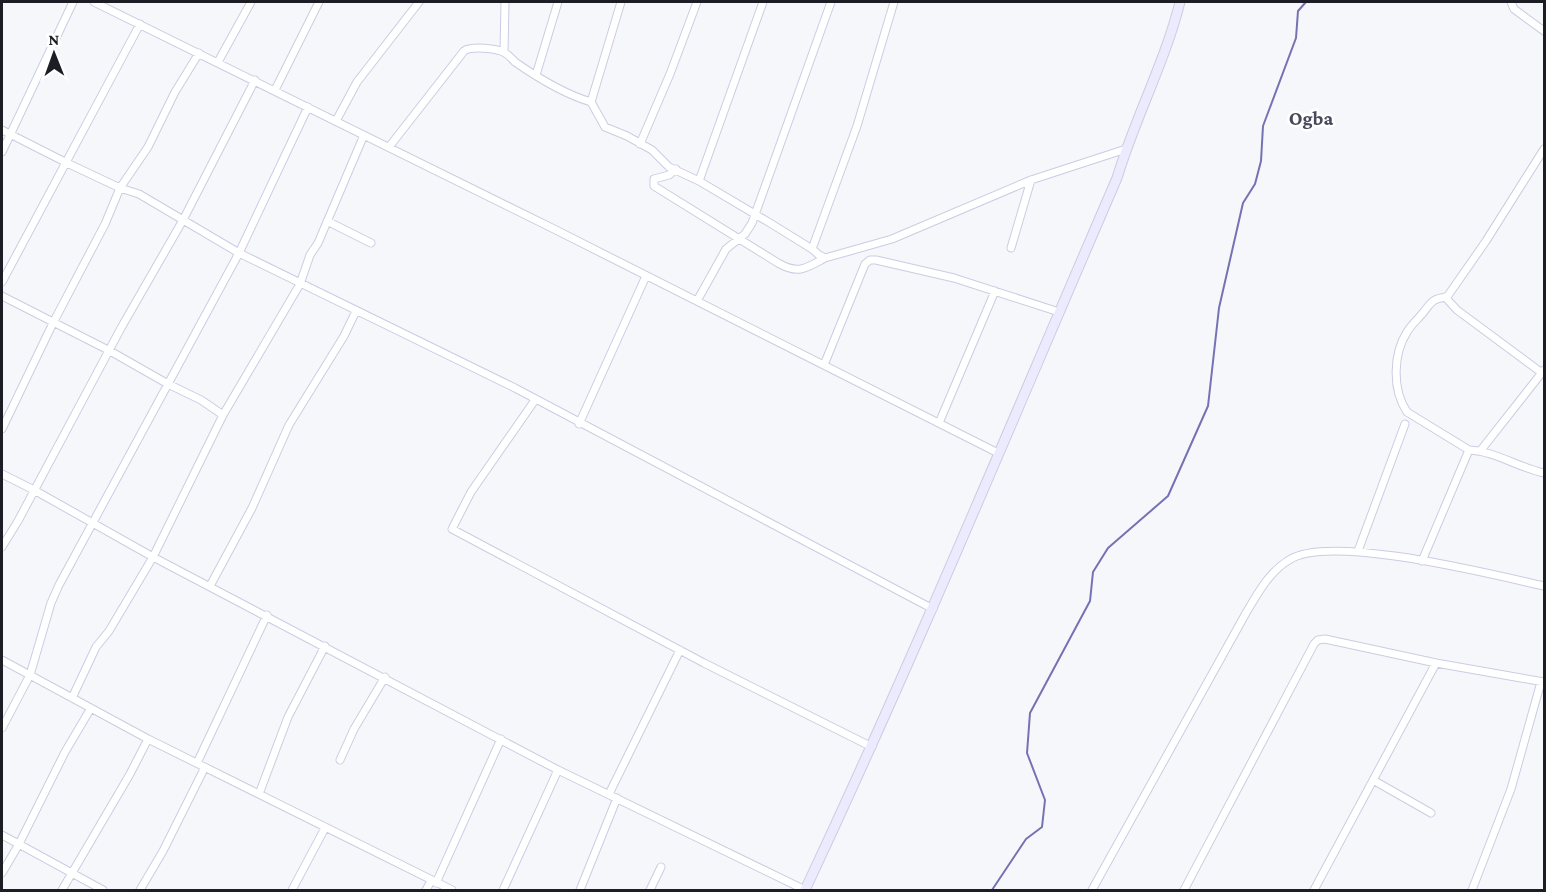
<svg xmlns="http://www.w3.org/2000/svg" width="1546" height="892" font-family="'Crimson Pro',serif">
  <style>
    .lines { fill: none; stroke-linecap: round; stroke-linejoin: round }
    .stream { stroke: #7572b3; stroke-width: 2 }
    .street-casing { stroke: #cbcce3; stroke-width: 9 }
    .secondary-casing { stroke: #cbcce3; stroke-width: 11 }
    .street { stroke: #fff; stroke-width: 7 }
    .secondary { stroke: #ecebfe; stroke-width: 9 }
    .labels { text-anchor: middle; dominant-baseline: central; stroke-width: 5; stroke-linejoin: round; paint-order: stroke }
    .quarter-label { font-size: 20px; font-weight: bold; fill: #49495c; stroke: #fff }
  </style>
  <rect width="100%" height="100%" fill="#f6f7fb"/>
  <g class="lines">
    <path class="stream" d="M992,890L1026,839L1042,827L1045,800L1027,753L1030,713L1090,601L1093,572L1108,548L1168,496L1208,406L1219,308L1243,203L1255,184L1261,161L1263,126L1296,38L1298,11L1306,2"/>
    <defs>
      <path id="street" d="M94,2L556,230L998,453
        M1511,2L1514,9L1544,31
        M504,52L505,2
        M218,62L251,2
        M536,75L558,2
        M275,90L319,2
        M591,102L621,2
        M336,121L357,82L419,2
        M2,130L67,163L120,188L139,194L239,253L515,388L933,609
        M640,144L670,74L697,2
        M389,147L464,51C471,46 497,48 505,53C509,55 512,59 515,62C538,78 564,94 591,102L605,127L627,136L652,150L669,167L699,181L770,223L812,249L819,255L825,258L892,239L1031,180L1126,149
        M1544,149L1486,241L1447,297C1431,299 1432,302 1422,314C1417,320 1411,325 1407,332C1393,354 1392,390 1407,412L1469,450C1495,451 1519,468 1544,473
        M2,152L73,2
        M676,169L669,175L654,179V186L778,263C799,275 806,268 825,258
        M699,181L763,2
        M327,221L371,243
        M1011,248L1031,180
        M812,249L857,126L894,2
        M2,282L140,24
        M2,296L110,351L168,384L201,400L223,415
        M1445,297L1457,310L1542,373
        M697,301L726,249L745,234L752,223L831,2
        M824,365L865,264L870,260H876L954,278L1059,312
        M535,400L471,492L452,529L704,663L872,747
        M939,423L995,291
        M579,424L646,276
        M2,429L53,323L105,224L120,188L148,147L175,92L199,53
        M1481,450L1544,370
        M2,474L34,490L153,557L223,415L300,284L310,255L318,243L364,135
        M2,547L18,521L121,328L183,220L255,80
        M1358,551L1405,424
        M1422,561L1469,450
        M210,586L252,508L289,425L344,336L356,311
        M2,660L148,739L452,890
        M72,698L96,647L109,631L153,557L558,770L805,890
        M2,728L30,675L51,603L59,585L239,253L308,107
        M340,760L354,729L385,677
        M197,763L267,615
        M1373,780L1431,813
        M259,794L288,717L325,646
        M609,794L680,650
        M2,835L103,890
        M2,873L19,844L65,752L91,708
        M436,883L501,739
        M62,890L130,774L148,739
        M140,890L163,851L205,767
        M292,890L325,828
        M426,890L431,881
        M503,890L558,770
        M580,890L617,798
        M650,890L661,867
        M1092,890L1246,613C1258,593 1269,572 1289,560C1329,533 1494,575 1544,586
        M1184,890L1314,644L1318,640L1325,639L1436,663L1544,682
        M1314,890L1436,663
        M1472,890L1511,789L1541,682"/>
      <path id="secondary" d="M805,890C915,656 1014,416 1117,178C1135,118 1165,62 1180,2"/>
    </defs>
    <use href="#street" class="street-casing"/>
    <use href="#secondary" class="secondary-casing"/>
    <use href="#street" class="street"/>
    <use href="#secondary" class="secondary"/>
  </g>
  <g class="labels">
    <g class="quarter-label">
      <text x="1311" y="118">Ogba</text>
    </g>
  </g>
  <rect width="1546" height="892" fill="none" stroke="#1d1d25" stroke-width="6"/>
  <g transform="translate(54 54) rotate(359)" stroke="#ffffff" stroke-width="4.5" paint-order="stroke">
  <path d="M0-4.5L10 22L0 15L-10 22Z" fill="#1d1d25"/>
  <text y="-9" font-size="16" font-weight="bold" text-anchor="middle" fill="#1d1d25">N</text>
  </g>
</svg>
